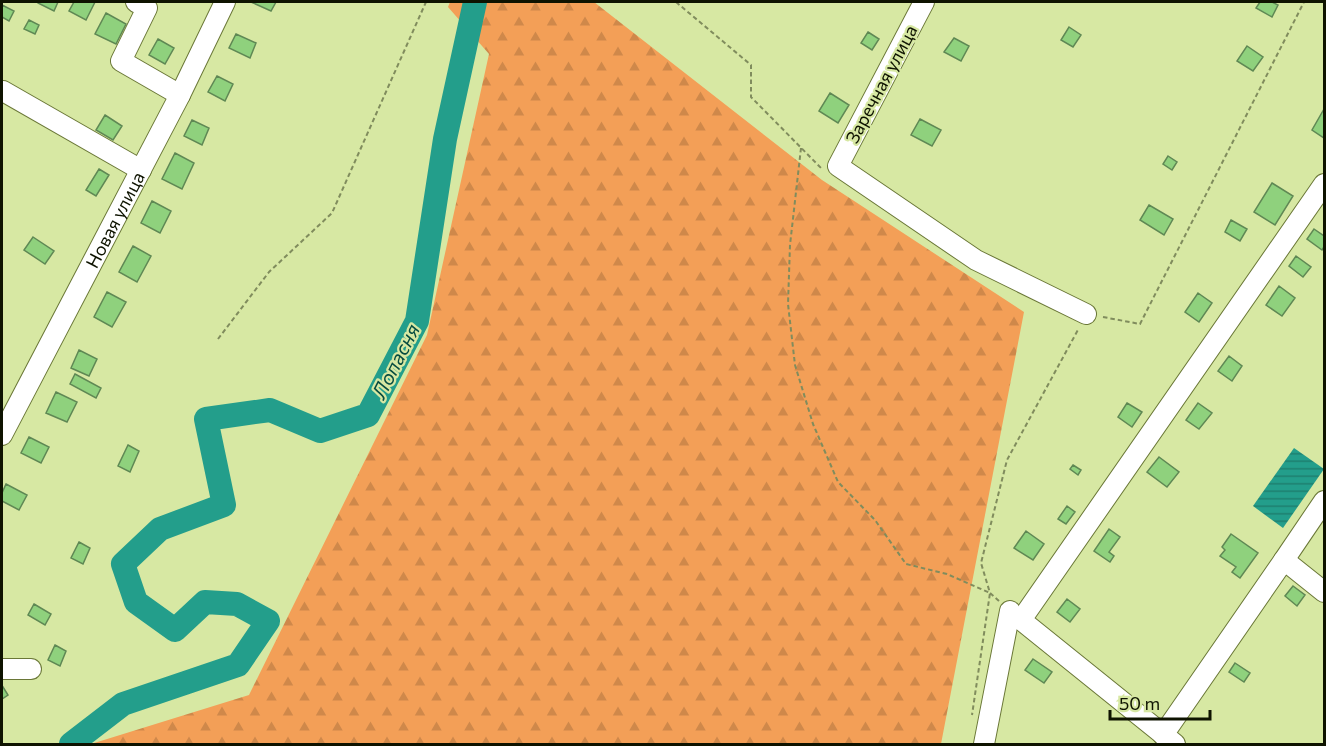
<svg xmlns="http://www.w3.org/2000/svg" width="1326" height="746" font-family="Commissioner,sans-serif">
  <style>
    .forest { fill: url(#forest-firs) }
    .water { fill: url(#water-rules) }
    .lines { fill: none; stroke-linecap: round; stroke-linejoin: round }
    .river { stroke: #239e8b; stroke-width: 24 }
    .building { fill: #8fd17d; stroke: #5f8854; stroke-width: 1.5 }
    .minor-casing { stroke: #6a7737; stroke-width: 22 }
    .path { stroke: #808c5d; stroke-width: 2; stroke-dasharray: 4.5 3; stroke-linecap: butt }
    .minor { stroke: #fff; stroke-width: 20 }
    .labels { text-anchor: middle; dominant-baseline: central; stroke-width: 4.5; stroke-linejoin: round; paint-order: stroke }
    .street-label { font-size: 18px; fill: #0e1300; stroke: #d7e8a3 }
    .water-label { font-size: 20px; font-style: italic; fill: #064c41; stroke: #d7e8a3 }
  </style>
  <defs>
    <pattern id="forest-firs" width="22" height="20" patternUnits="userSpaceOnUse" patternTransform="scale(1.5)"><rect width="22" height="20" fill="#f39f57"/><path d="M5 1l3.5 6h-7zM16 11l3.5 6h-7z" fill="#cf884a"/></pattern>
    <pattern id="water-rules" width="6" height="5" patternUnits="userSpaceOnUse" patternTransform="scale(1.5)"><rect width="6" height="5" fill="#239e8b"/><path d="M0 2.5h6" fill="none" stroke="#1d806f"/></pattern>
  </defs>
  <rect width="100%" height="100%" fill="#d7e8a3"/>
  <path class="forest" d="M450,2H594L822,180L1024,312L941,744H91L249,695L427,335L489,54L448,7Z"/>
  <path class="water" d="M1294,448L1324,469L1283,528L1253,506Z"/>
  <g class="lines">
    <path class="river" d="M71,744L123,704L238,665L268,621L237,604L205,602L175,630L136,602L123,564L160,529L224,505L206,419L270,410L320,431L368,415L417,321L445,139L475,2"/>
  </g>
  <path class="building" d="M38,2H58L54,11L38,3Z
    M74,2H95L86,20L69,11Z
    M251,2H276L271,11Z
    M1260,2H1272L1278,5L1272,17L1256,8Z
    M2,5L14,11L9,21L2,17Z
    M106,13L126,24L116,44L95,34Z
    M29,20L39,25L35,34L24,29Z
    M1069,27L1081,35L1073,47L1061,40Z
    M868,32L879,39L872,50L861,43Z
    M236,34L256,43L250,58L229,48Z
    M954,38L969,46L961,61L944,52Z
    M158,39L174,48L165,64L149,55Z
    M1247,46L1263,57L1253,71L1237,61Z
    M217,76L233,84L225,101L208,92Z
    M830,93L849,105L838,123L819,111Z
    M1324,109V138L1312,130Z
    M105,115L122,126L113,140L96,130Z
    M920,119L941,130L932,146L911,135Z
    M192,120L209,128L202,145L184,136Z
    M175,153L194,163L182,189L162,179Z
    M1168,156L1177,162L1172,170L1163,164Z
    M99,169L109,175L96,196L86,190Z
    M1272,183L1293,196L1275,225L1254,212Z
    M152,201L171,211L160,233L141,223Z
    M1149,205L1173,219L1164,235L1140,220Z
    M1231,220L1247,229L1240,241L1225,232Z
    M1314,229L1324,236V247L1322,250L1307,239Z
    M33,237L54,251L45,264L24,250Z
    M133,246L151,256L137,282L119,272Z
    M1296,256L1311,267L1303,277L1289,266Z
    M1279,286L1295,298L1282,316L1266,305Z
    M107,292L126,302L112,327L94,317Z
    M1198,293L1212,303L1199,322L1185,312Z
    M79,350L97,359L89,376L71,368Z
    M1229,356L1242,366L1232,381L1218,371Z
    M75,374L101,388L96,398L70,384Z
    M56,392L77,402L67,422L46,413Z
    M1127,403L1142,412L1132,427L1118,417Z
    M1198,403L1212,413L1199,429L1186,420Z
    M29,437L49,447L41,463L21,453Z
    M128,445L139,451L130,472L118,466Z
    M1159,457L1179,472L1167,487L1147,472Z
    M1073,465L1081,470L1078,475L1070,469Z
    M6,484L27,495L19,510L2,501V493Z
    M1067,506L1075,512L1066,524L1058,519Z
    M1109,529L1120,537L1109,552L1114,556L1110,562L1094,551Z
    M1026,531L1044,544L1033,560L1014,548Z
    M1231,534L1258,553L1240,578L1232,572L1236,567L1220,556L1225,550L1222,547Z
    M79,542L90,548L83,564L71,558Z
    M1293,586L1305,595L1297,606L1285,596Z
    M1067,599L1080,609L1070,622L1057,612Z
    M34,604L51,614L45,625L28,615Z
    M55,645L66,651L60,666L48,660Z
    M1033,659L1052,672L1044,683L1025,670Z
    M1235,663L1250,673L1244,682L1229,672Z
    M3,687L8,695L2,699V688Z"/>
  <g class="lines">
    <defs>
      <g id="minor">
        <path d="M136,2L147,8L121,61L180,95"/>
        <path d="M924,2L838,166L976,260L1086,314"/>
        <path d="M3,91L141,170"/>
        <path id="s1" d="M2,435L180,95L225,2"/>
        <path d="M1284,560L1324,501"/>
        <path d="M2,669H31"/>
        <path d="M1163,735L1284,560L1324,592"/>
        <path d="M984,744L1010,611"/>
        <path d="M1175,744L1021,620L1324,184"/>
      </g>
    </defs>
    <use href="#minor" class="minor-casing"/>
    <path class="path" d="M676,2L751,65V97L822,169
      M801,148L790,245L788,304L795,365L813,424L838,482L875,520L906,564L947,574L990,593L972,715
      M1103,317L1140,324L1304,2
      M218,339L269,272L332,213L426,2
      M999,601L990,593L981,563L1007,460L1079,328"/>
    <use href="#minor" class="minor"/>
  </g>
  <g class="labels">
    <g class="street-label">
      <text transform="translate(881 84) rotate(-62)">Заречная улица</text>
      <text stroke="none"><textPath href="#s1" startOffset="243">Новая улица</textPath></text>
    </g>
    <g class="water-label">
      <text transform="translate(395 361) rotate(-63)">Лопасня</text>
    </g>
  </g>
  <rect width="1326" height="746" fill="none" stroke="#0e1300" stroke-width="6"/>
  <path d="M1110 710v9h100v-9" fill="none" stroke="#0e1300" stroke-width="3"/>
  <text x="1119" y="710" font-size="18" fill="#0e1300" stroke="#d7e8a3" stroke-width="4.5" paint-order="stroke">50 m</text>
</svg>
